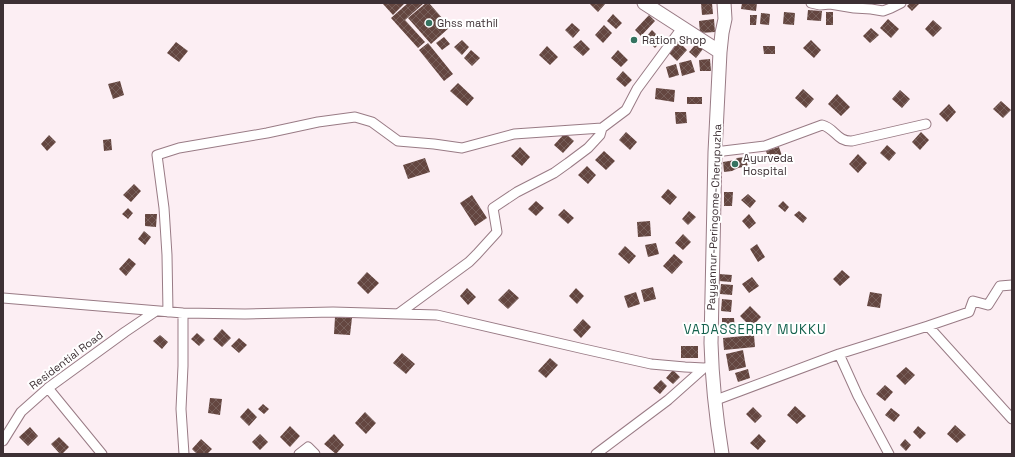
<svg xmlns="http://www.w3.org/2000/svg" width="1015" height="457" font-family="'Space Grotesk',sans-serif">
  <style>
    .building { fill: url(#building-cross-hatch) }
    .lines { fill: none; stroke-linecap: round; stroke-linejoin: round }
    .street-casing { stroke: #997b85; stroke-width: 11 }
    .secondary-casing { stroke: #997b85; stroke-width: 15 }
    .street { stroke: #fff; stroke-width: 9 }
    .secondary { stroke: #fff; stroke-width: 13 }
    .poi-dot { fill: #357360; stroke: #fff; stroke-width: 1.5 }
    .labels { text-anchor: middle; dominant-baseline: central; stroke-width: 4; stroke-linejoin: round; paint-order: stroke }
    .poi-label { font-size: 11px; fill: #3d3034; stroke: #fff; text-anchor: start }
    .street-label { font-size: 11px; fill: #3d3034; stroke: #fff }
    .quarter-label { font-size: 13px; letter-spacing: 1px; fill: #14614d; stroke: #fff }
  </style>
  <defs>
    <pattern id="building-cross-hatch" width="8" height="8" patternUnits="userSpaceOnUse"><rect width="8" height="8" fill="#644640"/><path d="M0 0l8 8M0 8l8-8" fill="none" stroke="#775f5a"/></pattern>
  </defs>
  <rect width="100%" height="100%" fill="#fceef3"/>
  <path class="building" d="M384,3H405L393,15L383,4Z
    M408,3H424L405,20L425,42L418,48L391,18Z
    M426,3H429L450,27L431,44L408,18Z
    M589,3H606L598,12Z
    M701,3H712L713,14L702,15Z
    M742,3H757L756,11L741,9Z
    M910,3H920L912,11L907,6Z
    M808,10L822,11L821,21L807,20Z
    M784,12L795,13L794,25L783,24Z
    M826,12H833V25H826Z
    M761,13L770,14L769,25L760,24Z
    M613,14L622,23L616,29L607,21Z
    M649,15L655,21L641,36L635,30Z
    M750,15H757L756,25H750Z
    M714,19L715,32L700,33L699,21Z
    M888,19L899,29L891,38L880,28Z
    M933,20L942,28L933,37L925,29Z
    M572,23L580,30L573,38L565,30Z
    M604,25L612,33L603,43L595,35Z
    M871,28L879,35L870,43L863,36Z
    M652,30L662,40L655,48L645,38Z
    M444,37L450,44L442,50L436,43Z
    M462,40L469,47L462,55L454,47Z
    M581,40L590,49L583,56L573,47Z
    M811,40L821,50L814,58L803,48Z
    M176,42L188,51L179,62L167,53Z
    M679,42L687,50L677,61L669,53Z
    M428,43L453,74L444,81L419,50Z
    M696,44L703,49L696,58L689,52Z
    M547,46L558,57L550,65L539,55Z
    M763,46H775V54H764Z
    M471,50L480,58L472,66L464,58Z
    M618,50L628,60L621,67L611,58Z
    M710,59L711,71H700L699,60Z
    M691,60L695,72L682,76L679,63Z
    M676,64L679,75L669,78L666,67Z
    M623,71L632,80L625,87L616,79Z
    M120,81L124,95L113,99L108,84Z
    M458,83L474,98L467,106L450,91Z
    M656,88L675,90L674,102L655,99Z
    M803,89L814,99L806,108L795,98Z
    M900,90L910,99L902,108L892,99Z
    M837,94L850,107L841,116L828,104Z
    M687,97H702V104H687Z
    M1001,101L1011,110L1003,118L993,109Z
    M949,104L956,112L947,122L939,114Z
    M675,112H686L687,123L676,124Z
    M626,132L637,142L630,150L619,140Z
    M921,132L929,140L920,150L912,142Z
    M565,133L574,141L563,153L554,145Z
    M49,135L56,142L47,151L41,144Z
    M111,139L112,150L104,151L103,140Z
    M887,145L896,153L889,161L880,153Z
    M520,147L530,157L522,166L511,156Z
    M779,147L783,159L770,163L766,151Z
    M604,151L615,161L606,170L595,160Z
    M858,154L867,163L858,173L849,164Z
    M752,156L753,161L747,163L748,166L738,168L732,171L724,172L723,162L735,160L737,158Z
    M425,158L430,172L408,179L403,165Z
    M587,166L596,175L588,184L578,175Z
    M134,184L141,191L131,202L123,195Z
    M668,189L677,197L670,205L661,197Z
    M724,192H733L732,206H724Z
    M748,194L756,201L750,208L741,200Z
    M472,195L487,218L475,226L460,203Z
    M536,201L544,208L536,216L528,209Z
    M783,201L789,207L785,212L778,206Z
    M128,208L133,213L128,219L122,214Z
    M564,209L574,218L568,224L558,215Z
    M689,211L696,217L688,225L682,219Z
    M799,211L807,218L803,223L794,215Z
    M145,214H157L156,227L145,226Z
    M749,214L756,223L749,229L742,221Z
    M650,221L651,236L638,237L637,222Z
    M144,231L151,237L145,245L138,239Z
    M683,234L691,242L683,250L675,243Z
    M656,243L659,254L648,257L645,245Z
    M757,244L765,257L758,262L750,249Z
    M625,246L636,256L629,264L618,254Z
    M674,254L683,262L672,274L663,266Z
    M129,258L136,264L126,276L119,269Z
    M842,270L850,277L840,286L833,279Z
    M367,272L379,283L368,294L357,283Z
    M719,274L732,275L731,282L719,281Z
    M752,277L759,286L749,293L742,284Z
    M721,284L733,285L732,295L720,294Z
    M653,287L656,299L644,302L641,290Z
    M467,288L476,297L468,305L460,296Z
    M576,288L584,296L577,304L569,296Z
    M509,289L519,298L508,309L498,300Z
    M636,292L640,304L628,308L624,296Z
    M870,292L882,294L880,308L867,306Z
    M722,299L732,300L731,312L721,311Z
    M750,306L761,317L751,327L740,316Z
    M335,317L352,318L350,335L334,334Z
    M722,318H734L735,329H722Z
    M583,319L591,327L581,338L573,330Z
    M222,329L231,338L222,347L213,339Z
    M197,333L205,340L199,346L191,339Z
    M160,335L168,342L162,349L153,341Z
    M754,335L755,347L724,350L723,338Z
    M239,338L247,345L239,353L231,346Z
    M681,346H698V358H681Z
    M743,350L746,367L729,371L726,354Z
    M402,353L415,364L406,374L393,363Z
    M550,358L558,365L546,378L538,371Z
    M906,367L915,375L905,385L896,376Z
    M748,369L750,378L738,382L735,373Z
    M673,370L680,377L673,384L666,378Z
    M661,380L667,386L660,394L653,388Z
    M885,385L893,392L885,401L876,394Z
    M210,398L222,399L220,415L208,413Z
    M263,404L269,409L264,414L258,409Z
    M795,406L806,416L797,424L787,415Z
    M753,407L762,416L755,423L746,414Z
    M248,408L257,417L249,426L240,417Z
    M891,408L900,415L894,422L885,415Z
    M365,412L376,423L366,434L355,423Z
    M955,425L966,435L957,443L947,434Z
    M290,426L300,436L290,447L280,437Z
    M918,426L926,433L920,439L913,432Z
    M30,427L38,436L28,446L19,437Z
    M260,434L268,442L260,450L252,442Z
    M334,434L344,445L336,454L324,444Z
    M759,434L766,441L758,450L750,443Z
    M59,437L69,447L62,454H60L51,444Z
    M201,439L212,449L207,454H197L192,449Z
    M905,439L911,445L906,451L900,445Z"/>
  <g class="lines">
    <defs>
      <path id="street" d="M811,3L820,5L830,4L854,8L871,9L883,11L891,8L901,3
        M715,152L765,146L822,125C835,128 837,142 852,141L926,124
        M3,298L183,313L245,314L333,312L437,315L584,349L651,364L685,367L704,368L712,367
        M168,312L167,255L164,208L157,155L179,148L267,133L318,122L355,117L372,122L398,141L434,144L462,148L514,134L602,128L626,110L637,89L682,28
        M183,313V366L181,409L184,454
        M398,314L469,262L477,254L497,232L493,208L517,192L554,173L568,163L588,148L600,135L602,128
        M928,326L969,312L973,301L988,305L1000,286L1012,285
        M839,354L858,396L889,454
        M48,388L102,454
        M716,400L839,354L928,326L1012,419
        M3,441L21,412L48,388L125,332L156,311
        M299,454L308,447L315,454
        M596,454L668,400L704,368"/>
      <path id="secondary" d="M644,3L720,52
        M722,454C716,417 712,380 711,343L715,152L720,52L722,33L725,19L724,3"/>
    </defs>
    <use href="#street" class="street-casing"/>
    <use href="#secondary" class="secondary-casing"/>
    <use href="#street" class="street"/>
    <use href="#secondary" class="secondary"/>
  </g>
  <g class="poi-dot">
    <circle cx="429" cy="23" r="4"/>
    <circle cx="634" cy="40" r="4"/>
    <circle cx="735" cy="164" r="4"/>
  </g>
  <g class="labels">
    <g class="poi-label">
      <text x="437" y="23">Ghss mathil</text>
      <text x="642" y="40">Ration Shop</text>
      <text x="743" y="158">Ayurveda<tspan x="743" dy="13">Hospital</tspan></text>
    </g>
    <g class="street-label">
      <text transform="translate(714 217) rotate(-88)">Payyannur-Peringome-Cherupuzha</text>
      <text transform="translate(66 360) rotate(-37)">Residential Road</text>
    </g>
    <g class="quarter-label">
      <text x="755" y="329">VADASSERRY MUKKU</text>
    </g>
  </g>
  <rect width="1015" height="457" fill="none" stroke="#3d3034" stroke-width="8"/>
</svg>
